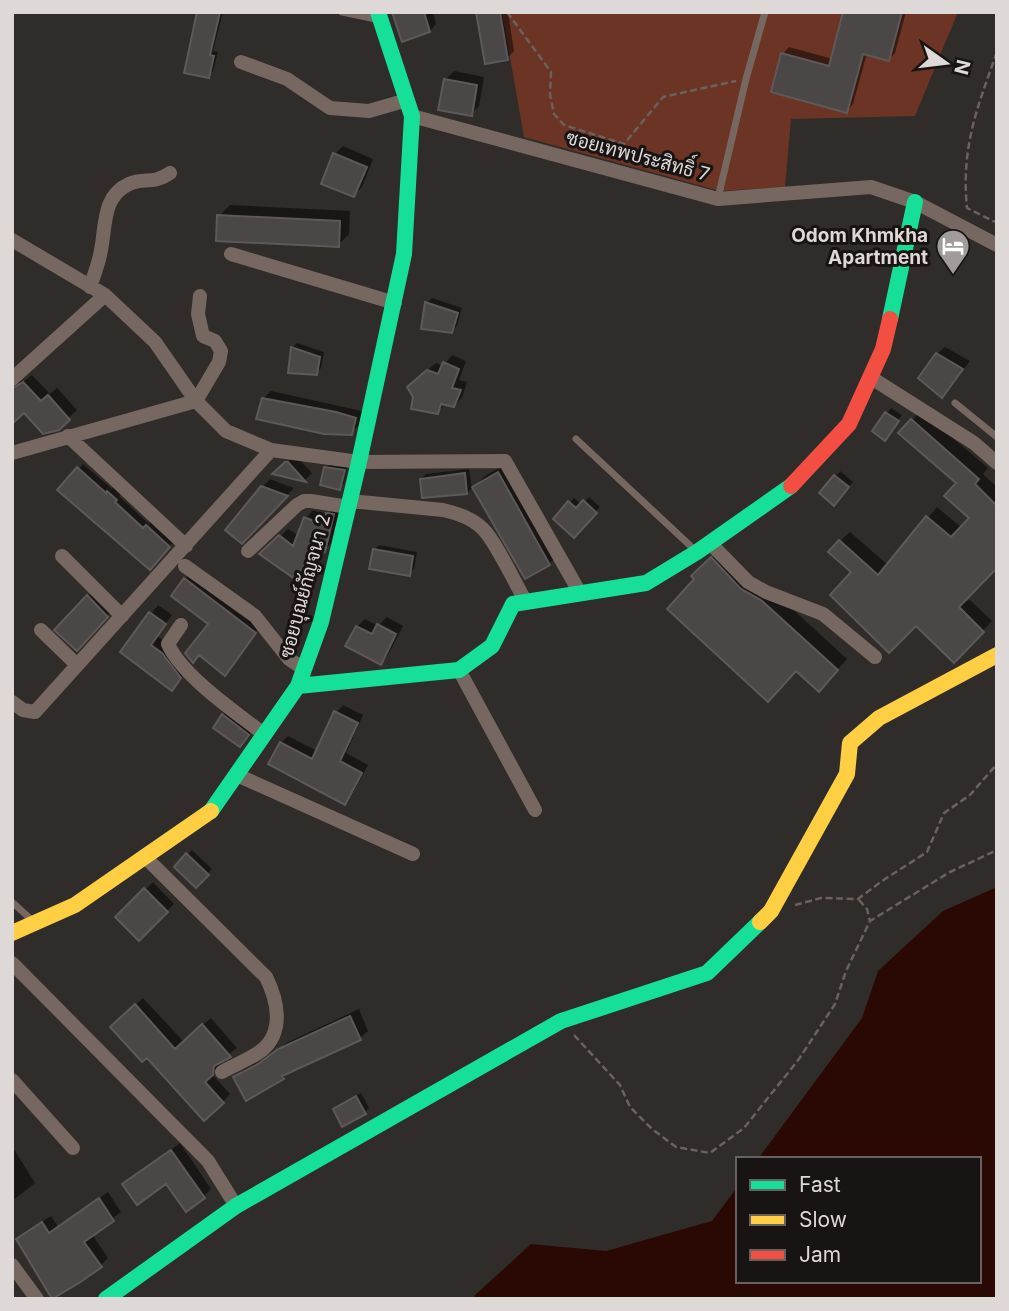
<svg xmlns="http://www.w3.org/2000/svg" width="1009" height="1311" font-family="Inter,Sarabun,sans-serif">
  <style>
    .green { fill: #6c3424 }
    .water { fill: #2a0904 }
    .shadow { fill: #0007 }
    .building { fill: #4a4746; stroke: #5d5958; stroke-width: 2 }
    .lines { fill: none; stroke-linecap: round; stroke-linejoin: round }
    .path { stroke: #6b615e; stroke-width: 2.5; stroke-dasharray: 7 3.5; stroke-linecap: butt }
    .lane { stroke: #776761; stroke-width: 7 }
    .street { stroke: #776761; stroke-width: 14 }
    .fast { stroke: #16e098; stroke-width: 16 }
    .slow { stroke: #ffcf43; stroke-width: 16 }
    .jam { stroke: #f24e42; stroke-width: 16 }
    .labels { text-anchor: middle; dominant-baseline: central; stroke-width: 6; stroke-linejoin: round; paint-order: stroke }
    .street-label { font-size: 19px; fill: #ded8d7; stroke: #181413 }
    .poi-label { font-size: 19px; font-weight: bold; fill: #ded8d7; stroke: #181413; text-anchor: end }
  </style>
  <rect width="100%" height="100%" fill="#302c2a"/>
  <path class="green" d="M502,12H958L915,116L791,119L785,187L720,191L524,137Z"/>
  <path class="water" d="M997,887V1299H475L474,1296L531,1244L606,1251L712,1221L738,1186V1281H979V1159H758L862,1018L878,971L943,911Z"/>
  <path class="shadow" d="M199,12H223L213,51L218,52L213,71L208,76Z
    M394,12H433L436,24L430,31Z
    M478,12H508L514,51L507,58Z
    M845,12H906L895,53L889,59L867,53L853,104L847,111L783,54L789,47L833,59Z
    M454,71L484,77L479,106L471,114L446,79Z
    M343,146L373,159L362,187L354,195L335,154Z
    M230,205L350,211L349,234L338,245L219,216Z
    M432,298L462,308L457,326L452,331L427,303Z
    M297,343L324,352L321,368L316,373L292,348Z
    M945,347L970,361L950,387L937,354Z
    M452,355L466,361L459,380L467,382L462,398L454,406L446,404L437,412L417,380L436,363L443,366Z
    M32,375L50,394L57,388L77,410L58,428L24,410L12,421V386L18,381H24Z
    M271,391L362,411L359,425L351,433L263,399Z
    M891,408L902,415L890,434L874,431Z
    M921,411L988,468L983,474L997,487V566L962,602L970,600L992,621L954,660L916,623L854,572L840,541L850,532L888,565L937,507L962,528L972,518L958,483L912,420Z
    M295,455L312,473L305,480L275,473Z
    M509,462L560,553L549,564L474,487L485,476Z
    M331,463L348,465L344,483L339,488L326,468Z
    M83,464L112,489L113,487L121,494L119,496L149,524L152,521L174,541L150,568L60,490Z
    M469,469L472,488L467,493L421,479L426,474Z
    M840,471L853,482L839,498L822,493Z
    M270,479L294,488L242,541L262,488Z
    M589,497L600,507L574,536L555,519L574,498L582,505Z
    M335,506L341,507L332,542L325,550L319,548L295,577L262,553L288,529L299,536L306,518L313,510L327,516Z
    M379,545L417,552L414,569L409,574L374,550Z
    M722,548L752,579L772,590L847,659L829,679L797,669L694,576Z
    M193,572L262,624L225,674L210,624L185,579Z
    M93,591L111,611L77,649L57,630Z
    M158,605L172,615L157,636L170,645L188,669L172,688L122,651Z
    M387,617L403,626L388,655L380,663L348,646L357,627L365,619L378,626Z
    M343,705L363,715L346,753L368,765L351,796L344,803L270,763L281,743L288,736L317,751L336,713Z
    M228,711L253,729L240,745L223,715Z
    M192,850L212,869L196,886L176,867Z
    M153,882L174,904L139,939L118,917Z
    M143,998L184,1042L211,1018L237,1048L221,1060L220,1065L212,1074L230,1094L223,1102L147,1055L112,1027Z
    M359,1009L368,1031L360,1038L290,1071L283,1078L235,1077L243,1070L268,1057L288,1042Z
    M361,1093L369,1108L364,1113L335,1110Z
    M180,1143L211,1189L203,1197L167,1181L125,1184Z
    M12,1146L35,1183L12,1201Z
    M108,1192L121,1212L92,1234L108,1258L101,1265L18,1239L26,1231L51,1216L58,1227Z"/>
  <path class="building" d="M197,12H220L210,55L214,56L209,78L184,73Z
    M392,12H424L430,32L402,42Z
    M476,12H500L508,60L485,64Z
    M843,12H902L889,61L863,54L847,113L771,92L781,53L829,66Z
    M444,79L477,85L472,116L438,110Z
    M333,153L367,167L354,197L321,184Z
    M217,215L340,221L339,247L216,241Z
    M425,302L458,313L452,333L421,329Z
    M291,347L320,357L317,375L288,373Z
    M936,353L963,369L942,398L918,378Z
    M443,362L459,369L452,388L461,390L454,407L441,404L438,414L411,409L413,397L407,387L427,370L438,374Z
    M23,382L41,401L48,395L70,420L59,430L43,434L24,413L12,424V388Z
    M262,398L336,412L356,418L352,435L324,434L256,419Z
    M885,412L899,421L885,441L872,431Z
    M911,419L979,479L975,484L997,506V568L959,607L984,632L954,663L916,626L889,653L830,595L851,572L828,552L839,540L878,575L926,516L951,537L969,518L944,496L956,483L898,433Z
    M285,462H288L306,482L272,474Z
    M77,467L106,493L107,491L117,500L115,502L143,528L146,525L170,547L150,570L57,490Z
    M324,467L345,470L340,490L320,485Z
    M498,472L550,565L525,579L472,487Z
    M465,473L467,494L422,498L420,479Z
    M834,475L849,487L834,506L819,493Z
    M261,486L288,496L242,544L225,530Z
    M583,500L597,513L574,538L553,519L568,501L576,508Z
    M326,513L334,514L325,552L317,549L295,579L259,554L279,535L293,546L304,517L322,524Z
    M373,549L413,556L410,576L369,569Z
    M711,557L741,589L761,600L838,670L819,692L796,671L768,702L667,609L694,579L691,576Z
    M184,578L256,633L225,676L199,655L193,663L185,653L208,624L171,596Z
    M87,595L108,617L77,651L54,630Z
    M149,612L166,624L151,645L162,653L181,678L172,691L120,652Z
    M377,624L396,634L381,665L345,646L356,626L372,634Z
    M334,711L358,723L340,761L362,773L345,805L268,764L280,742L312,759Z
    M222,714L249,735L240,747L213,728Z
    M186,853L209,875L196,888L174,867Z
    M144,888L168,912L139,941L115,917Z
    M135,1004L175,1049L202,1024L231,1057L214,1066L213,1075L205,1082L224,1103L204,1121L147,1058L142,1062L110,1027Z
    M350,1016L361,1040L282,1076L284,1079L246,1101L233,1077L258,1064L278,1049Z
    M356,1096L366,1114L342,1127L333,1109Z
    M171,1150L205,1198L186,1212L166,1184L137,1205L122,1184Z
    M99,1198L114,1221L84,1242L102,1267L79,1283L52,1299L16,1239L42,1222L49,1233Z"/>
  <g class="lines">
    <path class="path" d="M507,12L551,72L550,95L554,114L564,125L624,144L663,97L736,81
      M997,52C977,108 961,147 967,208L997,223
      M859,900L867,909L870,921
      M795,905L821,898L858,899L882,881L927,852L944,813L970,795L997,764
      M574,1035L620,1085L630,1107L652,1129L676,1147L710,1153L744,1128L799,1059L835,1004L846,971L870,921L950,872L997,850"/>
    <path class="lane" d="M342,12L376,19
      M718,198L746,79L765,12
      M955,403L997,437
      M576,439L697,552
      M12,902L34,922"/>
    <path class="street" d="M241,62L287,79L330,108L369,111L407,100
      M412,116L718,199L871,187L915,202L997,245
      M12,240L105,295L155,342L196,401L226,431L271,450L359,462L505,461L580,593
      M231,254L395,303
      M90,287C94,275 99,263 101,250C106,226 102,196 129,184C144,177 153,185 170,173
      M870,377L974,443L997,463
      M12,379L105,295
      M68,436L186,546
      M12,453L196,401L219,362L221,351L215,341L203,336L198,314L200,296
      M350,501L443,510C457,513 472,518 483,529C496,542 515,583 526,602
      M710,543L748,582L766,592L823,614L875,657
      M248,551L297,505L304,501H311L348,507
      M62,556L122,616
      M185,566L255,616L289,659L304,669
      M181,625L168,644C182,676 237,713 265,735
      M41,630L77,665
      M459,670L535,810
      M12,702L23,710L35,712L271,450
      M237,775L413,854
      M145,857L266,977C277,999 285,1031 262,1050C251,1059 234,1065 222,1072
      M12,963L208,1161L236,1206
      M12,1080L73,1148
      M12,1265L37,1299"/>
    <path class="fast" d="M890,319L915,202
      M298,686L459,670L492,646L513,604L646,583L697,552L791,486
      M211,811L298,686L321,622L359,462L404,254L412,116L378,12
      M106,1299L236,1206L561,1021L707,973L760,922"/>
    <path class="slow" d="M760,922L771,911L847,774L850,743L879,718L997,655
      M12,933L75,905L211,811"/>
    <path class="jam" d="M791,486L849,424L883,349L890,319"/>
  </g>
  <defs>
    <symbol id="hotel-pin" viewBox="-11 -11 22 30"><path d="M0 17L-7.5 6A9.5 9.5 0 1 1 7.5 6Z" fill="#a19c9a" stroke="#181413"/><path d="M-6-4.5h1.5V1H6V5H4.5V3h-9V5H-6ZM-4 0a1.8 1.8 0 1 1 3.6 0ZM.5 0V-2.5h3Q6-2.5 6 0Z" fill="#fff"/></symbol>
  </defs>
  <g fill-rule="evenodd">
    <use href="#hotel-pin" x="934" y="227" width="38" height="52"/>
  </g>
  <g class="labels">
    <g class="street-label">
      <text transform="translate(638 156) rotate(15)">ซอยเทพประสิทธิ์ 7</text>
      <text transform="translate(305 586) rotate(-75)">ซอยบุณย์กัญจนา 2</text>
    </g>
    <g class="poi-label">
      <text x="928" y="235">Odom Khmkha<tspan x="928" dy="22">Apartment</tspan></text>
    </g>
  </g>
  <rect width="1009" height="1311" fill="none" stroke="#ded8d7" stroke-width="28"/>
  <rect x="736" y="1157" width="245" height="126" fill="#181413" stroke="#676261" stroke-width="2"/>
  <rect x="750" y="1180" width="35" height="10" fill="#16e098" stroke="#676261" stroke-width="2"/>
  <text x="799" y="1192" font-size="21" fill="#ded8d7">Fast</text>
  <rect x="750" y="1215" width="35" height="10" fill="#ffcf43" stroke="#676261" stroke-width="2"/>
  <text x="799" y="1227" font-size="21" fill="#ded8d7">Slow</text>
  <rect x="750" y="1250" width="35" height="10" fill="#f24e42" stroke="#676261" stroke-width="2"/>
  <text x="799" y="1262" font-size="21" fill="#ded8d7">Jam</text>
  <g transform="translate(946 63) rotate(104)" stroke="#181413" stroke-width="5" paint-order="stroke">
  <path d="M0-5L12 26L0 18L-12 26Z" fill="#ded8d7"/>
  <text y="-10" font-size="19" font-weight="bold" text-anchor="middle" fill="#ded8d7">N</text>
  </g>
</svg>
